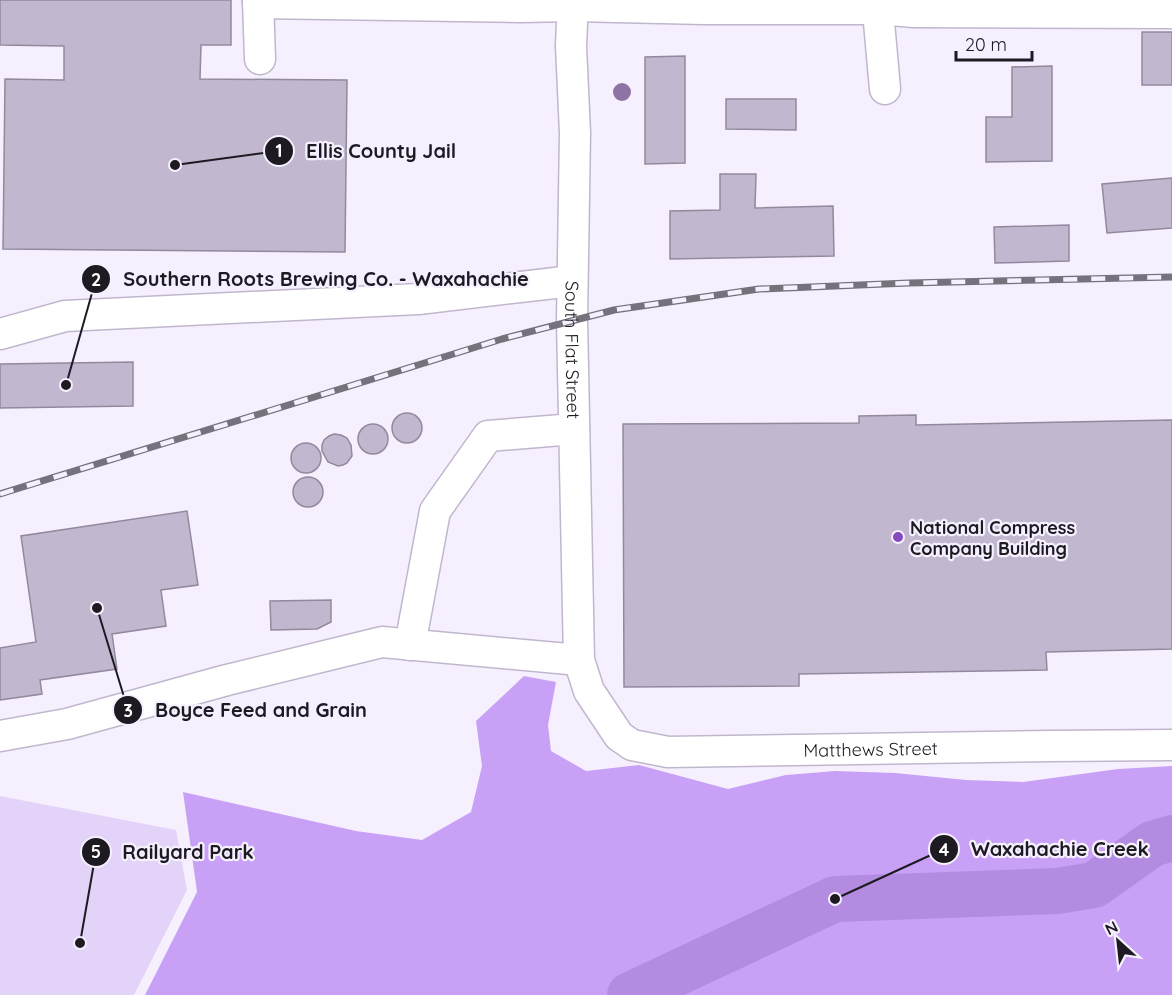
<svg xmlns="http://www.w3.org/2000/svg" width="1172" height="995" font-family="Quicksand,sans-serif">
  <style>
    .green { fill: #e3d3f8 }
    .forest { fill: #c8a1f7 }
    .lines { fill: none; stroke-linecap: round; stroke-linejoin: round }
    .river { stroke: #b38ce1; stroke-width: 46 }
    .building { fill: #c1b8cf; stroke: #92899e; stroke-width: 1.5 }
    .minor-casing { stroke: #c0b7cd; stroke-width: 33 }
    .minor { stroke: #fff; stroke-width: 30 }
    .rail-casing { stroke: #76727c; stroke-width: 7 }
    .rail { stroke: #f6f0fe; stroke-width: 4.5; stroke-dasharray: 14; stroke-linecap: butt }
    .tree { fill: #8e74a4 }
    .poi-dot { fill: #864ac0; stroke: #f6f0fe; stroke-width: 2 }
    .labels { text-anchor: middle; dominant-baseline: central; stroke-width: 4.5; stroke-linejoin: round; paint-order: stroke }
    .street-label { font-size: 18px; fill: #1d1a22; stroke: #f6f0fe }
    .poi-label { font-size: 18px; font-weight: bold; fill: #1d1a22; stroke: #f6f0fe; text-anchor: start }
    .leader { fill: none; stroke: #1d1a22; stroke-width: 2 }
    .callout-dot { fill: #1d1a22; stroke: #f6f0fe; stroke-width: 2 }
    .mark-label { font-size: 18px; text-anchor: middle; font-weight: bold; fill: #fff }
    .callout-label { font-size: 20px; text-anchor: middle; font-weight: bold; fill: #1d1a22; stroke: #f6f0fe; stroke-width: 4.5; stroke-linejoin: round; paint-order: stroke }
  </style>
  <rect width="100%" height="100%" fill="#f6f0fe"/>
  <path class="green" d="M0,796L176,830L187,890L134,995H0Z"/>
  <path class="forest" d="M524,676L556,682L548,725L551,751L586,771L639,765L728,789L786,775L835,771L895,773L966,780L1023,782L1118,769L1172,766V995H145L197,892L183,792L356,831L422,840L471,812L482,766L476,721Z"/>
  <g class="lines">
    <path class="river" d="M630,995L835,899L1057,891L1094,885L1152,844L1172,838"/>
  </g>
  <path class="building" d="M0,0H231V45H201L200,79L347,80L345,252L3,249L5,79L64,80V46L0,45Z
    M1142,32H1172V85H1142Z
    M685,56V163L645,164V57Z
    M1052,66V161L986,162V117H1012V67Z
    M726,99H796V130L726,129Z
    M720,174H756L755,208L833,206L834,256L670,259V211L720,210Z
    M1172,178V228L1107,233L1102,184Z
    M1069,225V261L995,263L994,227Z
    M133,362V406L0,408V364Z
    M392 428a15 15 0 1 1 30 0a15 15 0 1 1-30 0Z
    M916,415V425L1172,420V649L1046,652L1047,670L799,674V686L624,687L623,424L859,423V416Z
    M358 439a15 15 0 1 1 30 0a15 15 0 1 1-30 0Z
    M334,434L341,435L347,438L351,445L352,456L347,463L343,465L338,466L328,462L322,451V445L324,440L329,436Z
    M291 458a15 15 0 1 1 30 0a15 15 0 1 1-30 0Z
    M293 492a15 15 0 1 1 30 0a15 15 0 1 1-30 0Z
    M187,511L198,585L161,590L166,626L112,634L117,669L40,680L42,694L0,700V648L36,642L21,536Z
    M331,600V622L317,629L271,630L270,601Z"/>
  <g class="lines">
    <defs>
      <g id="minor">
        <path d="M258,0L260,59"/>
        <path id="s1" d="M573,0L571,46L575,133L572,320L579,660L589,691L619,736L632,745L668,752L1051,746L1172,745"/>
        <path d="M877,0L885,89"/>
        <path d="M258,3L521,7L573,6L704,9H878L914,12L1172,13"/>
        <path d="M0,334L65,316L418,299L572,281"/>
        <path d="M410,645L435,511L488,436L574,429"/>
        <path d="M0,736L67,724L227,680L382,642L579,660"/>
      </g>
    </defs>
    <use href="#minor" class="minor-casing"/>
    <use href="#minor" class="minor"/>
    <defs>
      <path id="rail" d="M0,494L502,339L614,310L759,289L909,283L1172,277"/>
    </defs>
    <use href="#rail" class="rail-casing"/>
    <use href="#rail" class="rail"/>
  </g>
  <circle class="tree" cx="622" cy="92" r="9"/>
  <circle class="poi-dot" cx="898" cy="537" r="6"/>
  <g class="labels">
    <g class="street-label">
      <text stroke="none"><textPath href="#s1" startOffset="350">South Flat Street</textPath></text>
      <text stroke="none"><textPath href="#s1" startOffset="1002">Matthews Street</textPath></text>
    </g>
    <g class="poi-label">
      <text x="910" y="527">National Compress<tspan x="910" dy="21">Company Building</tspan></text>
    </g>
  </g>
  <path class="leader" d="M175 165L279 151M66 385L96 279M97 608L128 710M835 899L944 849M80 943L96 852"/>
  <g class="callout-dot">
    <circle cx="175" cy="165" r="6"/>
    <circle cx="66" cy="385" r="6"/>
    <circle cx="97" cy="608" r="6"/>
    <circle cx="835" cy="899" r="6"/>
    <circle cx="80" cy="943" r="6"/>
    <circle cx="279" cy="151" r="15"/>
    <circle cx="96" cy="279" r="15"/>
    <circle cx="128" cy="710" r="15"/>
    <circle cx="944" cy="849" r="15"/>
    <circle cx="96" cy="852" r="15"/>
  </g>
  <g class="mark-label">
    <text x="279" y="157">1</text>
    <text x="96" y="286">2</text>
    <text x="128" y="717">3</text>
    <text x="944" y="856">4</text>
    <text x="96" y="858">5</text>
  </g>
  <g class="callout-label">
    <text x="381" y="158">Ellis County Jail</text>
    <text x="326" y="286">Southern Roots Brewing Co. - Waxahachie</text>
    <text x="261" y="717">Boyce Feed and Grain</text>
    <text x="1060" y="856">Waxahachie Creek</text>
    <text x="188" y="859">Railyard Park</text>
  </g>
  <g transform="translate(1118 941) rotate(333)" stroke="#f6f0fe" stroke-width="4.5" paint-order="stroke">
  <path d="M0-4.5L10 22L0 15L-10 22Z" fill="#1d1a22"/>
  <text y="-9" font-size="16" font-weight="bold" text-anchor="middle" fill="#1d1a22">N</text>
  </g>
  <path d="M956 51v9h76v-9" fill="none" stroke="#1d1a22" stroke-width="3"/>
  <text x="965" y="51" font-size="18" fill="#1d1a22" stroke="#f6f0fe" stroke-width="4.5" paint-order="stroke">20 m</text>
</svg>
